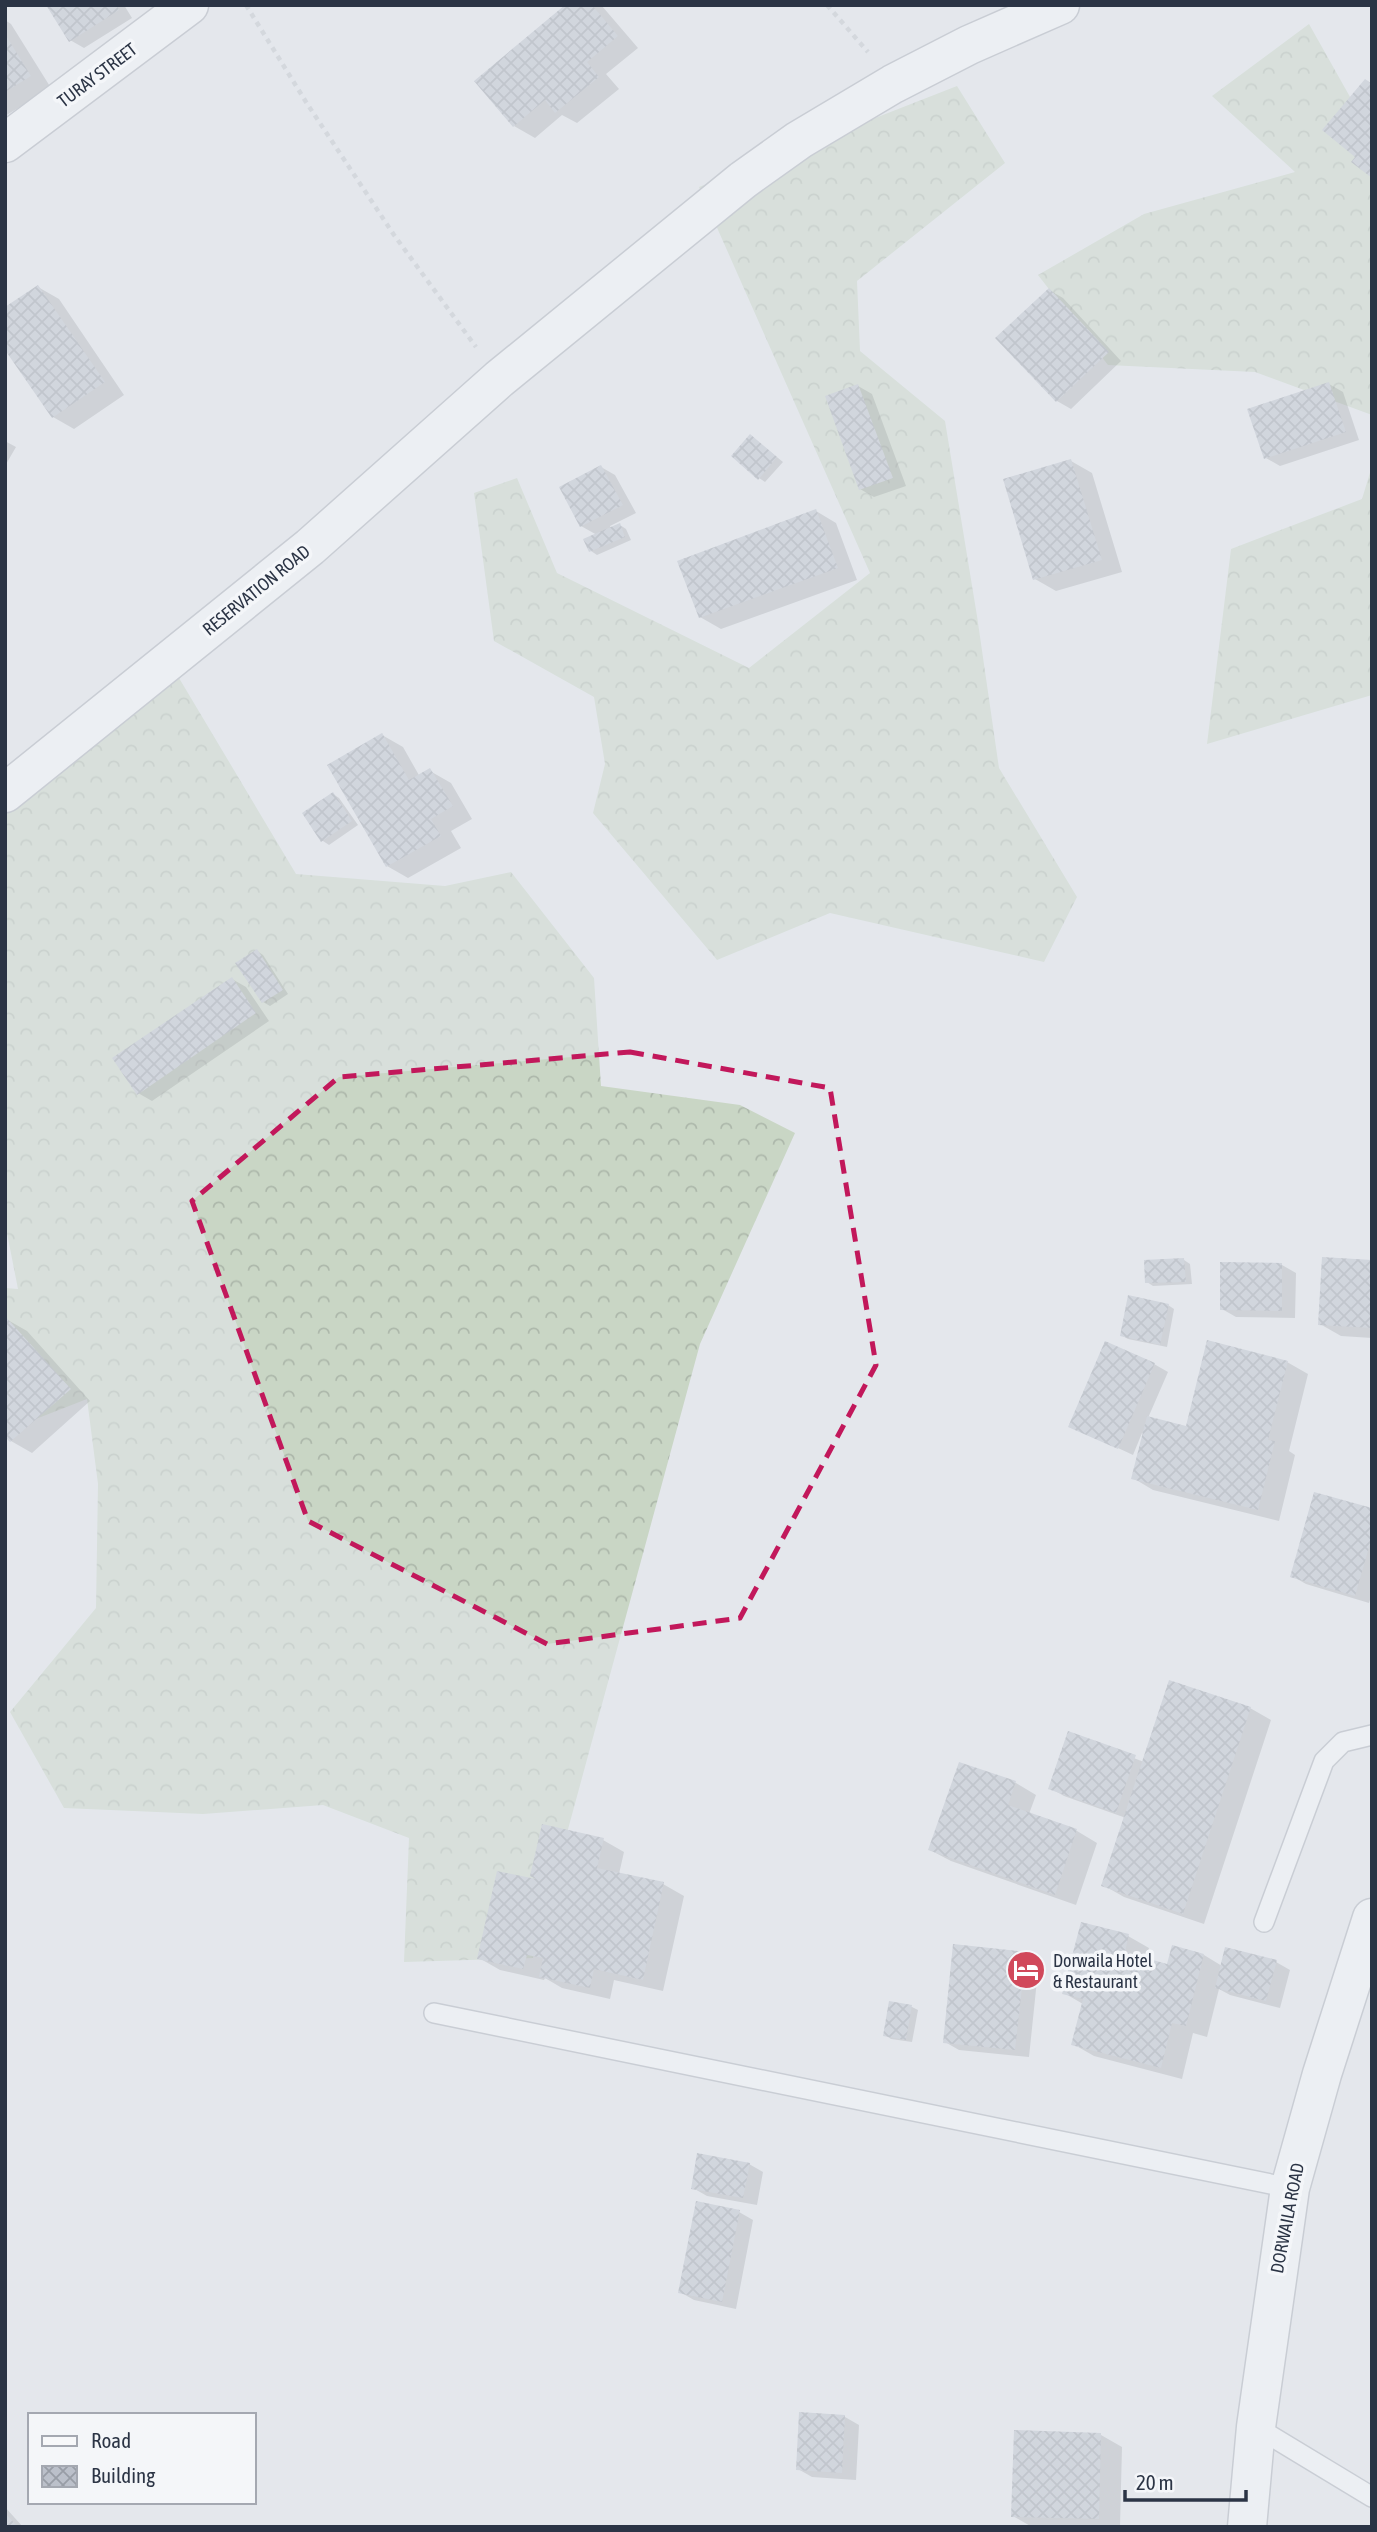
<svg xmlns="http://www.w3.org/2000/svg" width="1377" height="2532" font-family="'Asap Condensed',sans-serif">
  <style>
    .forest { fill: url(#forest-crowns) }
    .shadow { fill: #0003 }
    .building { fill: url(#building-cross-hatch) }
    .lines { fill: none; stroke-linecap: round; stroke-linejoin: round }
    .lane-casing { stroke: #a9aeb7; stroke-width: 22 }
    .street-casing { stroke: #a9aeb7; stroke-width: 41 }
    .path { stroke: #c2c5cb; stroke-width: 4.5; stroke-dasharray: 5 5; stroke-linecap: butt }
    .lane { stroke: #f7f8fa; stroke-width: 19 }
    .street { stroke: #f7f8fa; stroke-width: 38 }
    .marked { fill: none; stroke: #c2185b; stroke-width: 5; stroke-dasharray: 14 9; stroke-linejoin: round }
    .labels { text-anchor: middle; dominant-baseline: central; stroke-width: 7; stroke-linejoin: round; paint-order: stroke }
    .street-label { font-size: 18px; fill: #2b3445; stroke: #f4f6f9 }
    .poi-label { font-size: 18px; fill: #2b3445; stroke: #f4f6f9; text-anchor: start }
  </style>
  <defs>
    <pattern id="forest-crowns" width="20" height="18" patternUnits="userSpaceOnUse" patternTransform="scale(1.75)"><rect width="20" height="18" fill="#c9d6c5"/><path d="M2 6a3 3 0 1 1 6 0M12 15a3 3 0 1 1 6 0" fill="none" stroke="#adb8ab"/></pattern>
    <pattern id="building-cross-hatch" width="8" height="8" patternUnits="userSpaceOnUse" patternTransform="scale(1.75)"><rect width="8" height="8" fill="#bbc0ca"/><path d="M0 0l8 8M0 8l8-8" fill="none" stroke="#989da6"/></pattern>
  </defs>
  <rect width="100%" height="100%" fill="#e4e7ec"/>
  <path class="forest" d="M1309,24L1372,136V415L1255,372L1108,365L1038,275L1144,214L1295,172L1212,96Z
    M957,86L1005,163L857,281L860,351L945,421L977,616L999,768L1077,897L1044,962L830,913L717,960L593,813L605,764L594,697L494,641L474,493L517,478L557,573L749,668L870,573L699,187Z
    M1372,466V695L1207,744L1231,549L1362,499Z
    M179,678L296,874L445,886L511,872L594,978L601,1086L740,1105L795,1133L700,1344L533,1958L404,1962L409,1838L323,1805L203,1814L64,1808L10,1712L96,1608L98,1484L87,1399L5,1431V1288L18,1289L5,1223V779Z"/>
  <path class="shadow" d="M48,5H124L132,18L84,48L70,40Z
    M567,5L602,6L638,48L606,74L619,89L577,123L562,115L535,138L514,126Z
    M5,20L11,24L51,88L5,116Z
    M38,287L59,299L124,395L74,429L53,417Z
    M1049,290L1063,298L1121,361L1071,409L1057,401Z
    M1329,384L1343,392L1359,440L1280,466L1266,458Z
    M858,386L872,394L906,486L874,497L860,489Z
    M751,436L783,462L765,482L759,478Z
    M5,441L16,447L5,466Z
    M1071,461L1092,473L1122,572L1056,591L1035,579Z
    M601,467L615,475L636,513L610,526L611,529L620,525L626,529L631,540L597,555L591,551L597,535L581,526Z
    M816,511L836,523L857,580L721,629L700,617Z
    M382,735L403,747L420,777L430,771L451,783L472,819L451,831L461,848L408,878L387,866Z
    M333,794L339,798L358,825L329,845L323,841Z
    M257,951L263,955L288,994L270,1006L263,1002Z
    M232,979L246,987L269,1021L152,1101L138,1093Z
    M1184,1260L1190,1264L1192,1284L1153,1286L1147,1282Z
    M1372,1262V1338L1341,1336L1320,1324Z
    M1282,1265L1296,1273L1295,1318L1236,1317L1222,1309Z
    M1168,1305L1174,1309L1167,1347L1128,1339L1121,1335Z
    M6,1319L27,1331L90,1401L32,1453L11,1441Z
    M1287,1362L1308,1374L1289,1451L1295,1455L1279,1521L1153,1490L1133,1478L1144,1434L1142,1433L1133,1455L1071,1426L1154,1364L1168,1372L1148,1418L1188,1428Z
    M1372,1510V1593L1369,1603L1306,1584L1292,1576Z
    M1250,1708L1271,1720L1204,1924L1124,1897L1103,1885L1126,1818L1064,1796L1050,1788L1069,1733L1144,1762Z
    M960,1764L1016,1783L1036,1795L1029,1814L1077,1831L1097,1843L1076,1905L951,1861L930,1850Z
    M603,1840L624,1852L619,1874L663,1884L684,1896L663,1991L614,1980L610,1999L562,1988L545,1978L544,1980L500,1970L479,1958L542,1882Z
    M1128,1936L1149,1948L1146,1960L1168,1966L1204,1955L1222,1966L1276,1962L1290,1970L1280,2008L1230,1995L1219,1989L1207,2037L1193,2033L1182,2079L1094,2056L1073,2044L1083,2004L1064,1993Z
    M1025,1953L1039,1961L1029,2057L959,2050L945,2042Z
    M890,2003L912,2007L918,2010L912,2042L891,2039L885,2035Z
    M749,2164L763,2172L757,2205L707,2196L693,2188Z
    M739,2212L753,2220L736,2309L694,2300L680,2292Z
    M845,2417L859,2425L856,2480L812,2477L798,2469Z
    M1101,2435L1122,2447L1120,2527H1032L1013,2516Z
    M5,2507L23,2527H5Z"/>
  <path class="building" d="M46,5H117L119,10L69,42Z
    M565,5H592L618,36L587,62L599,77L555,113L545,100L513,127L474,81Z
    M5,34L31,76L5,92Z
    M1365,79L1372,84V178L1351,162L1355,157L1322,130Z
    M38,285L105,382L52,418L5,350V307Z
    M1049,288L1109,352L1056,402L995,338Z
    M1329,382L1346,432L1264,459L1247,409Z
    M858,384L893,478L859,490L825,396Z
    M750,434L777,457L758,480L731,456Z
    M1071,459L1102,560L1033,580L1003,479Z
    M601,465L623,505L580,527L559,487Z
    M816,509L838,568L699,618L677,561Z
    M620,523L625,537L589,552L583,539Z
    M382,733L409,780L430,768L453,806L431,819L441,836L386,867L327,765Z
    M333,792L352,821L321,842L302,813Z
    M257,949L283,990L262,1003L235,963Z
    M232,977L256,1013L137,1095L112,1058Z
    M1322,1257L1372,1260V1328L1318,1325Z
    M1184,1258L1186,1282L1145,1283L1144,1260Z
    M1220,1262L1282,1263V1311L1220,1310Z
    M1128,1295L1169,1304L1160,1345L1120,1336Z
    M5,1316L71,1389L10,1442L5,1437Z
    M1207,1340L1288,1361L1268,1440L1275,1441L1258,1510L1131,1479L1147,1416L1186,1426Z
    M1105,1341L1155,1363L1118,1449L1068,1427Z
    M1314,1492L1372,1508V1537L1355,1596L1290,1577Z
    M1169,1680L1251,1707L1183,1914L1101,1886Z
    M1068,1731L1136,1755L1116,1813L1048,1789Z
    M959,1762L1016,1781L1008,1805L1077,1829L1055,1895L928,1850Z
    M542,1824L604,1838L597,1868L664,1882L643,1980L594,1969L590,1988L539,1977L543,1958L527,1955L523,1969L477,1959L497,1871L536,1879L530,1876Z
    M1081,1922L1129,1934L1125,1952L1167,1964L1172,1945L1204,1954L1186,2026L1172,2023L1161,2068L1071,2045L1083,1999L1062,1994Z
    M953,1944L1026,1952L1015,2050L943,2043Z
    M1225,1947L1277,1960L1266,2001L1215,1988Z
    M889,2001L912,2005L906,2040L883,2036Z
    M697,2153L750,2163L743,2198L691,2189Z
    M696,2201L740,2210L722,2302L678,2293Z
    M799,2412L845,2415L842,2473L796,2470Z
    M1014,2430L1101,2433L1099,2519L1011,2517Z
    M5,2513L18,2527H5Z"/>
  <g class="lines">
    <defs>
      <path id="lane" d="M1264,1922L1324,1761L1343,1742L1372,1735
        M434,2013L1290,2188
        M1256,2427L1372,2497"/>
      <path id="street" d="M5,143L189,5
        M5,793L310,547L499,379L743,180L799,140L893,84L969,45L1060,5
        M1247,2527L1256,2427L1290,2188L1322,2074L1372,1918"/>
    </defs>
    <use href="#lane" class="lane-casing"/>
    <use href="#street" class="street-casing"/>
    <path class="path" d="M246,5L306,102L394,235L476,347
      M827,5L868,52"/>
    <use href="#lane" class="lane"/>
    <use href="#street" class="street"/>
  </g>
  <path d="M0 0H1377V2532H0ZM630,1052L830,1088L876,1365L740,1618L547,1644L308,1521L192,1201L339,1077Z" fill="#e4e7ec" fill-opacity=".55" fill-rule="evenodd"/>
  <path class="marked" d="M630,1052L830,1088L876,1365L740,1618L547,1644L308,1521L192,1201L339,1077Z"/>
  <defs>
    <symbol id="hotel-disc" viewBox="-11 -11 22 22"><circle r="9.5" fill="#d1495b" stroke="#f4f6f9"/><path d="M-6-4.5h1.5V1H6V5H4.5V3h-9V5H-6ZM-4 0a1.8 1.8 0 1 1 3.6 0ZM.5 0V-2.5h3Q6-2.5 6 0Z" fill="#fff"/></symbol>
  </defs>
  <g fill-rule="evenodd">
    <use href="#hotel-disc" x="1004" y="1948" width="44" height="44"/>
  </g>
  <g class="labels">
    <g class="street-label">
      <text transform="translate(97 75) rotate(-37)">TURAY STREET</text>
      <text transform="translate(256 590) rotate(-39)">RESERVATION ROAD</text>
      <text transform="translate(1287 2218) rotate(-79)">DORWAILA ROAD</text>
    </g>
    <g class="poi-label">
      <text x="1053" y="1960">Dorwaila Hotel<tspan x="1053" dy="21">&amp; Restaurant</tspan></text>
    </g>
  </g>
  <rect width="1377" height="2532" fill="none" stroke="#2b3445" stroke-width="14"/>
  <rect x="28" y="2413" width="228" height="91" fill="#f4f6f9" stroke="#a4a8b1" stroke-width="2"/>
  <rect x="42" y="2436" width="35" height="10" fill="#f7f8fa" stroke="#a4a8b1" stroke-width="2"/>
  <text x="91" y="2448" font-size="21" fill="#2b3445">Road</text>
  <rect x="42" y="2466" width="35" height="21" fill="url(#building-cross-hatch)" stroke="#a4a8b1" stroke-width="2"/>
  <text x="91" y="2483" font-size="21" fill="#2b3445">Building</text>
  <path d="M1125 2490v10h121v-10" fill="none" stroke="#2b3445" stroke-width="3.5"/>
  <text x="1136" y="2490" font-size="21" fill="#2b3445" stroke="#f4f6f9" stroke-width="5" paint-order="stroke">20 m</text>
</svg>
